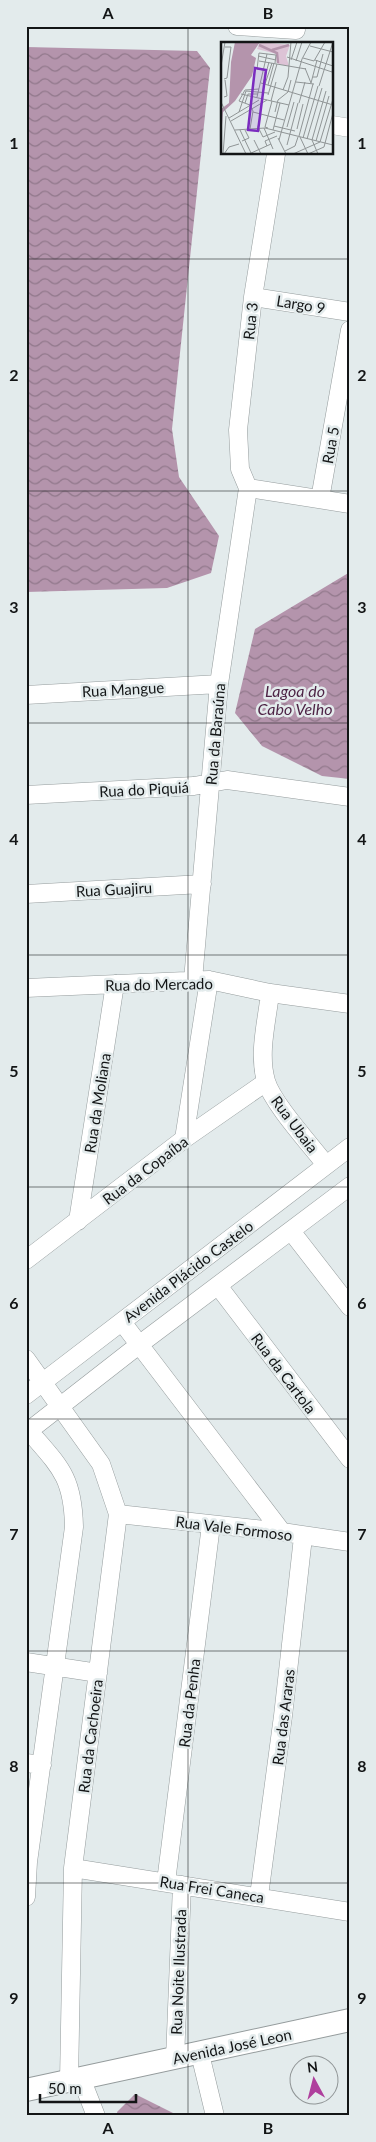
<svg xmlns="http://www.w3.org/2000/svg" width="376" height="2142" font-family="Lato,sans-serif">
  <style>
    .water { fill: url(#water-waves) }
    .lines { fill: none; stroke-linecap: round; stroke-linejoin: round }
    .minor-casing { stroke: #959c9d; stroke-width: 19 }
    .major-casing { stroke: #959c9d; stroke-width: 24 }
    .minor { stroke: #fff; stroke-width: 18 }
    .major { stroke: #fff; stroke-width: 22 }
    .grid { fill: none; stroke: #131516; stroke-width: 1; stroke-opacity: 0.55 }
    .labels { text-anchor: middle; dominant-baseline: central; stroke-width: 5; stroke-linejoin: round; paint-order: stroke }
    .street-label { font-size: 15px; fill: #131516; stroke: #e3ebec }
    .water-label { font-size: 16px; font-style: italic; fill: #4e2446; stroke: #e3ebec }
    .inset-river { fill: none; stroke: #b494ac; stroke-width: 2.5 }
    .inset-road { fill: none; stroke: #909596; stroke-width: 1 }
    .view { fill: #7b2cbf; fill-opacity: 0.15; stroke: #7b2cbf; stroke-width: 2.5 }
    .inset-edge { fill: none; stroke: #131516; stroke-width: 2.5 }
    .neatline { fill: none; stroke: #131516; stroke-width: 2 }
    .grid-label { font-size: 16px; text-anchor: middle; font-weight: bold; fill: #131516 }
  </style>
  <defs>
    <pattern id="water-waves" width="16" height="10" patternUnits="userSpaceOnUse" patternTransform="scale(1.25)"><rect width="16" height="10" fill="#b494ac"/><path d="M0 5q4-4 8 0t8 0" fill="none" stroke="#91788b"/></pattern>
  </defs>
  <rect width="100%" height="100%" fill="#e3ebec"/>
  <path class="water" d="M26,47L197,51L210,68L172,429L179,477L219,536L211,573L167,588L26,592Z
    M350,572V779L322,776L262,746L235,713L255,629Z
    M135,2094L179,2116H118L117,2112Z"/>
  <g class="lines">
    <defs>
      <path id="minor" d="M237,26L296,30
        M332,125L350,128
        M253,297L350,312
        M248,488L240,469L238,430L253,297L276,154
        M248,488L350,504
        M320,499L350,330
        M26,695L219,684
        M26,795L194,786L227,780L350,797
        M26,894L202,884
        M193,980L219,684L248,488
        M26,988L209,980L270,993L350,1004
        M270,993C267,1021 258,1053 266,1081C273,1104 310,1144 326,1165
        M184,1139L209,980
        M78,1221L115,984
        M291,1231L350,1307
        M26,1260L184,1139L266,1082
        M219,1287L350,1459
        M122,1322L282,1532
        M26,1359L101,1464L118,1514L73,1868L69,2081
        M26,1395L350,1147
        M26,1433L140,1344L350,1186
        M118,1514L282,1532L350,1542
        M26,1662L98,1673
        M26,1763L42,1765
        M73,1868L350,1912
        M166,1882L211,1525
        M259,1896L283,1716L303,1537
        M26,1897L28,1862L74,1527C73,1477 60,1467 29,1431
        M200,2054L215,2116
        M175,2059L182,1885
        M81,2078L96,2116"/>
      <path id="major" d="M26,2090L350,2020"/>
    </defs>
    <use href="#minor" class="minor-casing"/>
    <use href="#major" class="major-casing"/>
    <use href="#minor" class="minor"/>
    <use href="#major" class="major"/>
  </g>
  <path class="grid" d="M188,26V2116M26,259H350M26,491H350M26,723H350M26,955H350M26,1187H350M26,1419H350M26,1651H350M26,1883H350"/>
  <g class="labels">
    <g class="street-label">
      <text transform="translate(301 304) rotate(9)">Largo 9</text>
      <text transform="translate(250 321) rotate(-84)">Rua 3</text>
      <text transform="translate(330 445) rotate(-80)">Rua 5</text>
      <text transform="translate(123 689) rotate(-3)">Rua Mangue</text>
      <text transform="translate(215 734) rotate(-85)">Rua da Baraúna</text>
      <text transform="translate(144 789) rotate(-3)">Rua do Piquiá</text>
      <text transform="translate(114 889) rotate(-3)">Rua Guajiru</text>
      <text transform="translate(159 984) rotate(-1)">Rua do Mercado</text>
      <text transform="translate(97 1103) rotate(-81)">Rua da Moliana</text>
      <text transform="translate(295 1124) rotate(53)">Rua Ubaia</text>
      <text transform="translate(145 1170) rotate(-37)">Rua da Copaíba</text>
      <text transform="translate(188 1271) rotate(-37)">Avenida Plácido Castelo</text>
      <text transform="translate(284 1373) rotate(53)">Rua da Cartola</text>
      <text transform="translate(234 1528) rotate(7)">Rua Vale Formoso</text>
      <text transform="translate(189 1703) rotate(-83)">Rua da Penha</text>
      <text transform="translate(283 1717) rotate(-83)">Rua das Araras</text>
      <text transform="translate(90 1736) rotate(-83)">Rua da Cachoeira</text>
      <text transform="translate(212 1889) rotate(9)">Rua Frei Caneca</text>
      <text transform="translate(178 1972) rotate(-88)">Rua Noite Ilustrada</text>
      <text transform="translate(232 2046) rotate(-12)">Avenida José Leon</text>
    </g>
    <g class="water-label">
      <text x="295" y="690">Lagoa do<tspan x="295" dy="18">Cabo Velho</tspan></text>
    </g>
  </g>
  <g transform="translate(221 42)">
    <rect width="112" height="112" fill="#e3ebec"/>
    <path d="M39,0L69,3L65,14L68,24L57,22L56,12L36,7Z" fill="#ddc3d6"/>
    <path d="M14,0H39L30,13L35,16L31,34L14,59L2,70L0,96V67L8,61L10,20Z" fill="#b494ac"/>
    <path class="inset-river" d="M38,3L56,11L57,21M51,8L68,3"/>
    <path class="inset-road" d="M89,4L112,10M37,14L55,18M66,15L111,30L112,26M82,16L93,19L104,0M70,18L76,0M94,18L112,24M38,19L85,27M75,19L81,0M0,24L4,0M84,26L90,41M43,28L36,27L38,11L55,13L54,21M92,35H96L102,12M3,37L6,36L10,5H4M75,40L93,42M40,41L112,63M90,41L96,18M42,42L48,20M44,42L51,21M47,43L53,21M98,44L112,0M62,48L67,35L70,0M20,52L68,63M47,53L56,22M3,55L6,54L4,38M36,55L46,12M50,59L55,40M0,60L25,112M24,61L27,52H37M78,61L84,40M18,70L25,49L47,51M32,70L63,78M54,70L57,58L67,50L70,38M40,72L37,85L42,95L54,90M8,76L38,58M10,79L46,58M53,84L74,89M66,85L73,60M43,86L52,107M47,86L44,85L51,59M29,87L32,69L29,63L18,59L24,48L38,47M76,87L82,62M14,88L44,86L112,103M19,88L30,111M52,88L59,61M78,94L92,42M79,95L87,112L103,105L112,71M57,96L65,112M82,96L97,44M86,97L101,46M33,98L40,112M58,98L81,17L90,0M21,99L28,96L24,88M95,99L108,54M66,103L77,61M46,104L44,99L56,94M64,109L74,104L77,95M2,112L5,74M3,112L8,105L18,102M28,112L50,102M72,112L99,100L112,57M97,112L91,98L105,49"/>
    <path class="view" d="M34,26L45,28L37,89L27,88Z"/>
    <rect width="112" height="112" class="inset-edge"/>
  </g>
  <rect width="376" height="2142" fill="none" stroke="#e3ebec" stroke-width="55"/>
  <g transform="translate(314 2080) rotate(353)"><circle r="24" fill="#e3ebec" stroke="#909596"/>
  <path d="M0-4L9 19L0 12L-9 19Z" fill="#af3f9d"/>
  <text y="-8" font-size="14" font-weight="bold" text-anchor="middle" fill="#131516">N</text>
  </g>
  <path d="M40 2094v8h96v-8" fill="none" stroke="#131516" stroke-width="2.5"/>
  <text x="48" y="2094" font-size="15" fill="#131516" stroke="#e3ebec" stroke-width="4" paint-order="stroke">50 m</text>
  <rect x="28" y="28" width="320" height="2086" class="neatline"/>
  <g class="grid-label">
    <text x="108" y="19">A</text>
    <text x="268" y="19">B</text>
    <text x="14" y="149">1</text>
    <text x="362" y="149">1</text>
    <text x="14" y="381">2</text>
    <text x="362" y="381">2</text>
    <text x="14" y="613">3</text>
    <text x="362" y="613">3</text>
    <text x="14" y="845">4</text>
    <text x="362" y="845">4</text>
    <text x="14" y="1077">5</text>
    <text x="362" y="1077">5</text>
    <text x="14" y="1309">6</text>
    <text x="362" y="1309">6</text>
    <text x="14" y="1540">7</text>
    <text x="362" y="1540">7</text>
    <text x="14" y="1772">8</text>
    <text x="362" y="1772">8</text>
    <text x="14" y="2004">9</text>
    <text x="362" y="2004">9</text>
    <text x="108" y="2134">A</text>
    <text x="268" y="2134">B</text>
  </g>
</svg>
